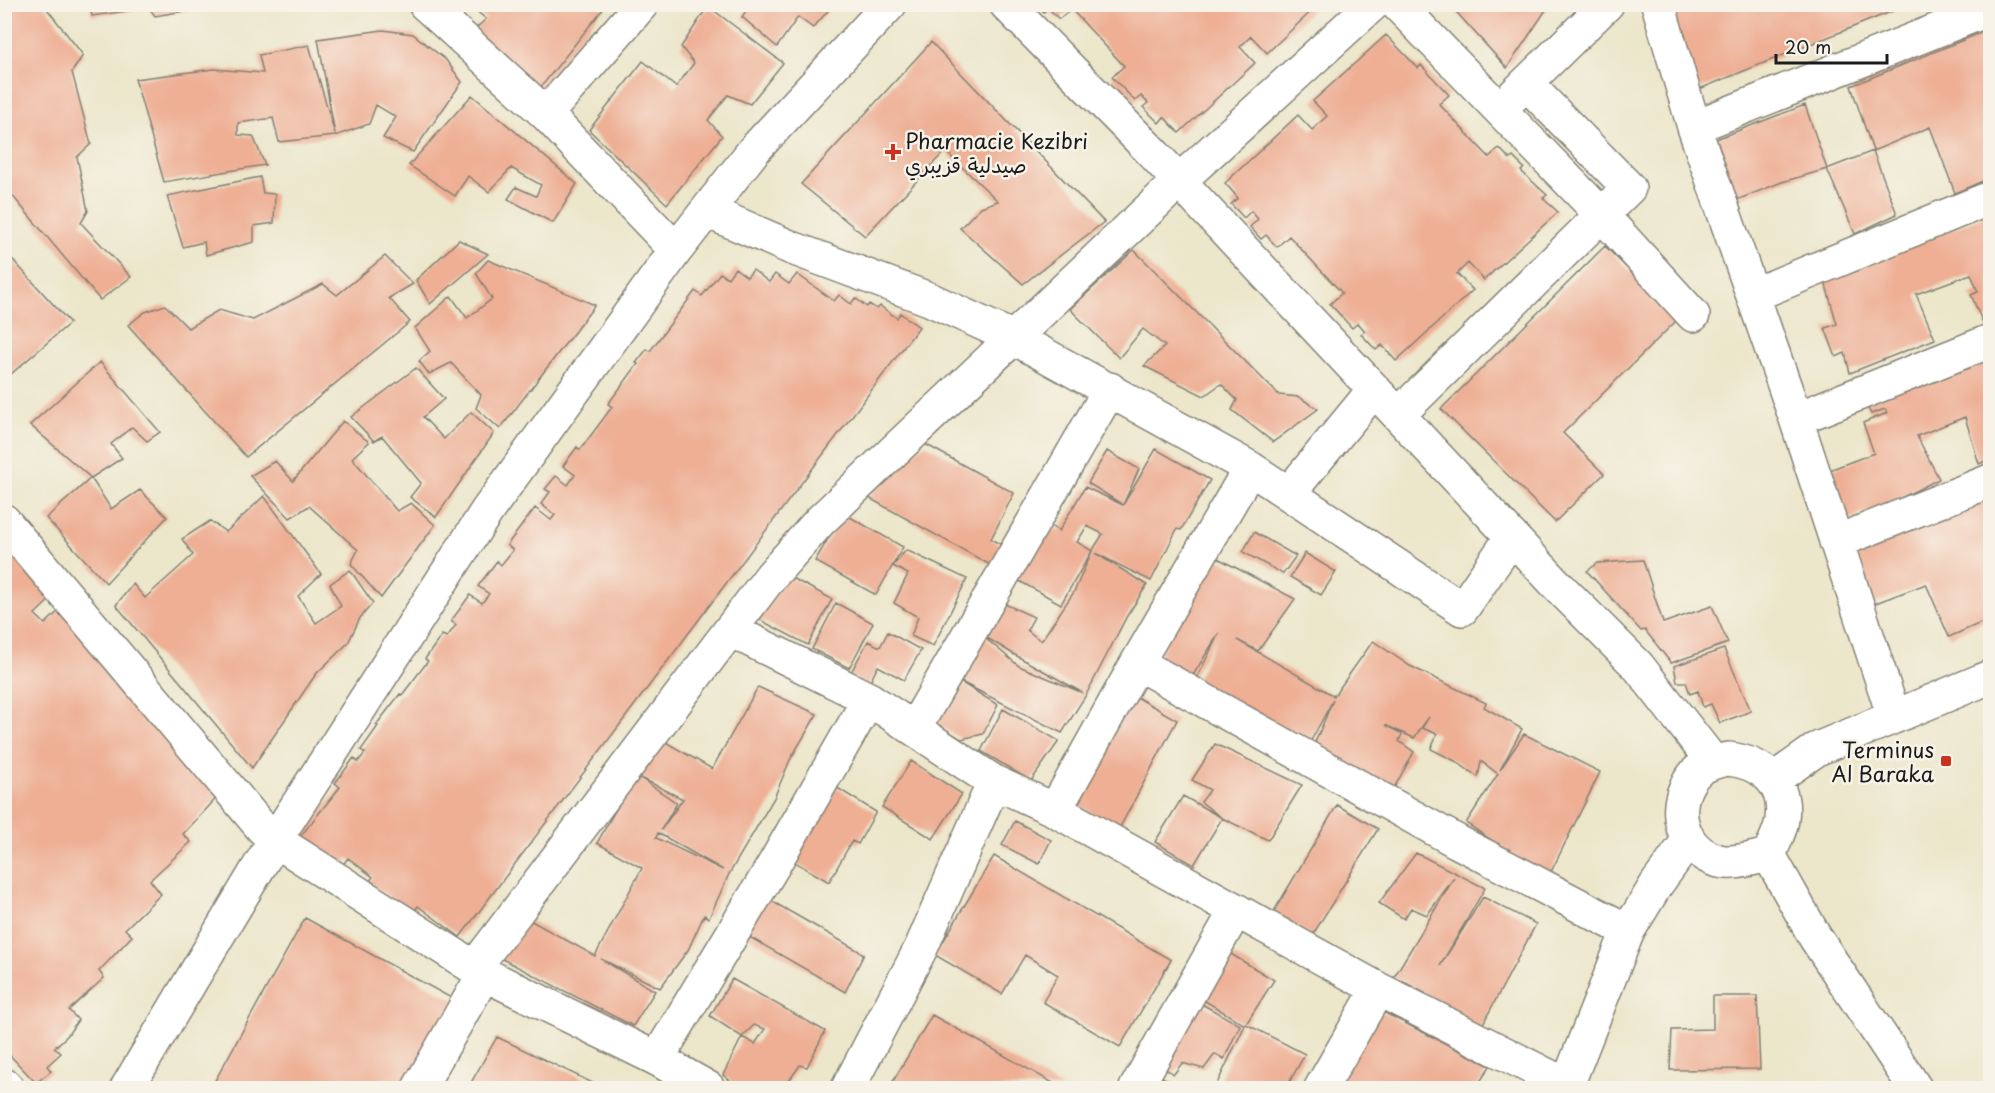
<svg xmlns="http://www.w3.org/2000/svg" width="1995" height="1093" font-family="'Playpen Sans','Playpen Sans Arabic',sans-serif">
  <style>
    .building { fill: #eeaf94; fill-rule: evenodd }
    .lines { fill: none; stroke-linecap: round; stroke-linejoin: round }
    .street-casing { stroke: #848174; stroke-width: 36 }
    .street { stroke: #fff; stroke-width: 33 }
    .poi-dot { fill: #c8321e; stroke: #f7f3e8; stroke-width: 2 }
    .labels { text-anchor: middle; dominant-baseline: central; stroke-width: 5; stroke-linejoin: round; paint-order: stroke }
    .poi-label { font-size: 21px; fill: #1c1c1c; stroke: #f7f3e8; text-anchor: start }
  </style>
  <rect width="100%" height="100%" fill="#f7f3e8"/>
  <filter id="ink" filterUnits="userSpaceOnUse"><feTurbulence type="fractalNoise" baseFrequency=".0167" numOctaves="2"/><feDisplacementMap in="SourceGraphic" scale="12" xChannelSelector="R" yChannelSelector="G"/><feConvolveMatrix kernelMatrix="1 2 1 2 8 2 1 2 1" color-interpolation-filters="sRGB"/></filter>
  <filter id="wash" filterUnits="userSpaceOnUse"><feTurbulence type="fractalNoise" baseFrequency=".008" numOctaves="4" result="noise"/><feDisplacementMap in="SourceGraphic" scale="24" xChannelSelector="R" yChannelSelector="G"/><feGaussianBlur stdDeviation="1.35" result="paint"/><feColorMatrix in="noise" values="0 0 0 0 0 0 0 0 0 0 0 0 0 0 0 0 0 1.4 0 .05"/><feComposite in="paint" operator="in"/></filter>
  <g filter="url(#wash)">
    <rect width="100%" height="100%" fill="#ece6cb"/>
    <g id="blocks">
      <path class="building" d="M89,4H213V6L155,16L149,8L92,16Z
        M468,4H607L537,92L473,31L486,19Z
        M750,4H834L813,28L798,17L777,47L742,17Z
        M1036,4H1319L1267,53L1251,36L1240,47L1255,63L1179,133L1164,117L1159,123L1143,107L1148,103L1141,96L1135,101L1112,77L1124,66L1071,9L1059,19L1048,8L1044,12Z
        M1449,4H1550L1507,68Z
        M1667,4H1910L1697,90Z
        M4,5H44L83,55L72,72L91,144L77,157L88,211L81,223L131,277L100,300L11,194L4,201Z
        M708,6L783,63L750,104L728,95L708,120L722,136L667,204L589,130L643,61L676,87L694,63L681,47Z
        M1990,29V178L1955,193L1930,127L1873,151L1851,86Z
        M383,30L413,34L446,60L462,82L413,152L383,138L396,117L376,105L369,124L335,136L279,142L273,118L238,123V135L253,136L265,165L164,182L135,79L214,69L263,73L259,55L309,45L335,134L318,39Z
        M1386,35L1418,68L1421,65L1449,95L1439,104L1489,157L1499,148L1510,159L1513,157L1524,168L1521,171L1547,195L1543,198L1558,212L1484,280L1468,263L1457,274L1473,290L1396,361L1382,345L1376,350L1361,334L1365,331L1358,323L1352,328L1330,304L1342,293L1289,236L1277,247L1266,235L1261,239L1250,227L1258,219L1251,211L1244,218L1231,204L1238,198L1225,183L1298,115L1312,130L1327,116L1313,101Z
        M931,42L1104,222L1023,284L960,228L981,207L998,201L945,151L865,236L801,184Z
        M472,95L577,184L553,223L508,199L516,187L536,196L541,185L511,168L489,192L468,176L455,196L409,165Z
        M1805,105L1827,169L1782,182L1729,203L1711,141Z
        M1873,151L1897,214L1855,234L1827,169Z
        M260,177L263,193L275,194L274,223L254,226V242L206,255L204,242L183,247L167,196Z
        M1990,213V318L1982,321L1971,295L1978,292L1971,274L1916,294L1935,339L1850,373L1845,353L1836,357L1825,328L1837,324L1825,282Z
        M459,240L488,254L430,304L416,280Z
        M1605,246L1678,319L1563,433L1604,474L1555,522L1441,409Z
        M4,250L70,323L4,380Z
        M1134,250L1279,395L1299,397L1318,409L1273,442L1232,410L1237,400L1221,384L1204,396L1144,366L1165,346L1143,329L1119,358L1070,309Z
        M385,256L413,284L389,298L410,322L246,457L128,325L145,312L165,305L188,328L219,310L253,320L323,284L337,295Z
        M488,260L595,305L500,429L476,408L481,395L451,363L429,374L419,361L430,351L415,328L451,296L467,318L492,299L476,273Z
        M735,268L747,277L753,270L769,282L775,274L789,284L797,274L834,301L839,295L851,304L855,298L867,307L869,304L877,309L880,306L897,318L900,313L919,327L460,937L418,906L412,914L369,882L373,877L348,858L336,874L295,843L340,787L335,783L354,758L358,762L365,753L361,750L378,726L376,725L400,694L402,695L428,661L425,659L442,635L447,637L456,625L451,621L470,595L482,603L489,594L478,586L497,561L501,565L513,550L507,545L535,508L551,520L555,515L541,504L550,492L545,489L556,476L568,485L575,475L563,466L577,447L580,450L612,407L608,404L638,364L636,363L647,349L650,351L695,291L702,296L720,273L728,278Z
        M1990,354V459L1979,464L1965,417L1917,436L1939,479L1893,502L1834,525L1819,474L1874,453L1863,423L1887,413L1885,409L1871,414L1865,403Z
        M100,362L160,432L147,441L132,427L111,444L122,458L91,478L30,425Z
        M416,368L444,399L423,417L444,439L471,412L494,433L436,517L410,497L421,483L382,436L374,441L351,417Z
        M343,421L369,442L352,458L397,511L411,503L435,525L381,598L351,564L358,550L309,506L290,518L250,476L275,461L293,481Z
        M925,444L1014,493L991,539L1012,551L1037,518L1059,531L1085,487L1123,505L1088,483L1107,451L1139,469L1123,505L1156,449L1210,480L1181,530L1177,529L1151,581L1095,553L1147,585L1127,616L1086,695L1062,733L957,680L998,705L983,734L961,739L933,722L998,601L1034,617L1027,630L1041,641L1074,592L1092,551L1103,534L1087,526L1077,542L1092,551L1061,604L869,498L880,479ZM979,633L1015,655L1083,693L1019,666Z
        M91,478L111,509L140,490L167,517L106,583L46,518Z
        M1990,494V619L1949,637L1926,584L1860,609L1841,553Z
        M264,496L321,574L298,596L316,623L341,606L330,584L350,570L373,603L360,618L348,643L316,674L252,768L116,605L133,584L145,598L193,555L182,539L210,521L226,532Z
        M843,513L903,547L876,595L815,561Z
        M4,529L59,591L35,614L45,624L64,606L226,788L183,834L191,842L150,880L161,894L125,929L132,936L99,971L104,978L69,1010L78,1020L67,1036L54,1048L61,1053L47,1066L51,1071L36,1083L4,1049Z
        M1254,532L1296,556L1283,574L1243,552Z
        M906,550L967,579L933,646L911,636L918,617L894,603L908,574L893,566Z
        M1305,553L1336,572L1321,595L1290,577Z
        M1210,554L1295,599L1258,651L1237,640L1334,696L1373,641L1410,666L1486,703L1484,707L1522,729L1500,770L1524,734L1600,772L1548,878L1466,823L1498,774L1481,761L1478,777L1455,761L1431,749L1437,734L1422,728L1429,717L1414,738L1385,725L1402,734L1399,741L1414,752L1391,793L1311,752L1333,700L1308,746L1195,682L1219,633L1192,677L1159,656Z
        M1643,560L1663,623L1712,606L1728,643L1671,663L1645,630L1641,631L1587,571L1598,563Z
        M784,574L832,599L808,645L760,620Z
        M836,603L873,623L849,668L812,649Z
        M888,632L921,650L904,680L878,666L868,686L849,676L868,641L880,647Z
        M1724,649L1751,711L1720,723L1711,704L1703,707L1698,691L1690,694L1686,682H1677L1674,666Z
        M758,687L817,714L790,760L774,798L729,874L709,918L704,915L688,950L660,988L601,959L655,991L633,1026L502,959L526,918L595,956L642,868L597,843L615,811L659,738L712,769ZM637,776L683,799L661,830L677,803ZM658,833L723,870L656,838Z
        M1133,695L1177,720L1119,829L1071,802Z
        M1003,709L1059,741L1031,781L981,751Z
        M1215,744L1302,785L1268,840L1222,818L1194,865L1155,842L1183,796L1222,818L1201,802L1210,790L1192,780Z
        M911,761L962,794L933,839L882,807Z
        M823,779L876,812L858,844L852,841L829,882L784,856Z
        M1337,805L1378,829L1312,936L1273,913Z
        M1015,821L1051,840L1039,864L1002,845Z
        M1416,853L1485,888L1440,966L1483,897L1536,924L1478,1033L1419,1004L1425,993L1394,977L1454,878L1427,915L1411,908L1404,919L1379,903Z
        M994,856L1171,960L1120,1047L1043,1002L1058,975L1025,955L1002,994L935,955Z
        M761,895L864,954L845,992L739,931Z
        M305,918L455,1000L406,1088H211Z
        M1221,948L1274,980L1246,1024L1305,1054L1286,1088H1215L1245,1025L1192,993Z
        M732,979L825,1031L807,1067L800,1065L784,1088H739L723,1075L742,1037L755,1044L765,1029L754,1025L742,1037L710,1016Z
        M1713,996H1757L1760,1069L1670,1070L1672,1030L1713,1029Z
        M1196,1001L1240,1025L1224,1059L1215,1054L1204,1069L1182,1063L1174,1074L1160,1066Z
        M1377,1009L1490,1066L1476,1088H1331Z
        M932,1015L1062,1088H889Z
        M497,1037L595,1084L593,1088H468Z
        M1156,1074L1182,1088H1148Z"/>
    </g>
  </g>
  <g filter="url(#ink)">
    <use href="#blocks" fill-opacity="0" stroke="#848174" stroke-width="1.5"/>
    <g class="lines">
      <defs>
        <path id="street" d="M425,4L546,114L676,250
          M1006,4L1151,151L1558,586L1638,666L1713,762
          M1397,4L1601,214L1693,315
          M1658,4L1694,127L1796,419L1894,717
          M1511,98L1607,4
          M546,114L642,4
          M1694,127L1990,9
          M707,211L792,248L929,299L1014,338L1250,468L1462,609L1512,537
          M1753,295L1990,198
          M1398,415L1629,188L1527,84
          M1796,419L1990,341
          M1289,493L1374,390
          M4,521L262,828L275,840L484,974L657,1059L708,1088
          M1836,542L1990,481
          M730,630L869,699L994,782L1055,810L1378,989L1568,1086
          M1137,663L1458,842L1628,931
          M914,729L1110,389
          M1729,759C1762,763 1787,783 1782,819C1781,831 1773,844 1769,855C1753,858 1735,865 1719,861C1681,851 1669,806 1693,776C1701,765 1716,761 1729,759Z
          M1773,780L1817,749L1990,677
          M1055,810L1137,663L1250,468
          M1769,855L1815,937L1915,1088
          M474,968L771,576L820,521L1179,181L1373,4
          M657,1059L773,866L869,699
          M4,1085L7,1088
          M127,1088L275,840L487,511L676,250L754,150L890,4
          M419,1088L484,974
          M848,1088L921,948L994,782
          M1136,1088L1236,910
          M1321,1088L1378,989
          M1566,1088L1628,931L1656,885L1688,841"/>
      </defs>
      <use href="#street" class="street-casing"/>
      <use href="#street" class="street"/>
    </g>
  </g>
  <g class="poi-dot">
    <path d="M890 143h6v6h6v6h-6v6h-6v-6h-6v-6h6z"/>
    <rect x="1940" y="755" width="12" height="12" rx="3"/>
  </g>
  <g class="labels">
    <g class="poi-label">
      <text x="905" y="140">Pharmacie Kezibri<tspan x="905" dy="24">صيدلية قزيبري</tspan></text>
      <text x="1934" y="749" text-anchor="end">Terminus<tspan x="1934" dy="24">Al Baraka</tspan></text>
    </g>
  </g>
  <rect width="1995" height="1093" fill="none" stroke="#f7f3e8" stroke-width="24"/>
  <path d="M1776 54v9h111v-9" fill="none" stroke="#1c1c1c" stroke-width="3"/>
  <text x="1785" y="54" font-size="18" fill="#1c1c1c" stroke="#f7f3e8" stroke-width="4.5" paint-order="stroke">20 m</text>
</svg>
